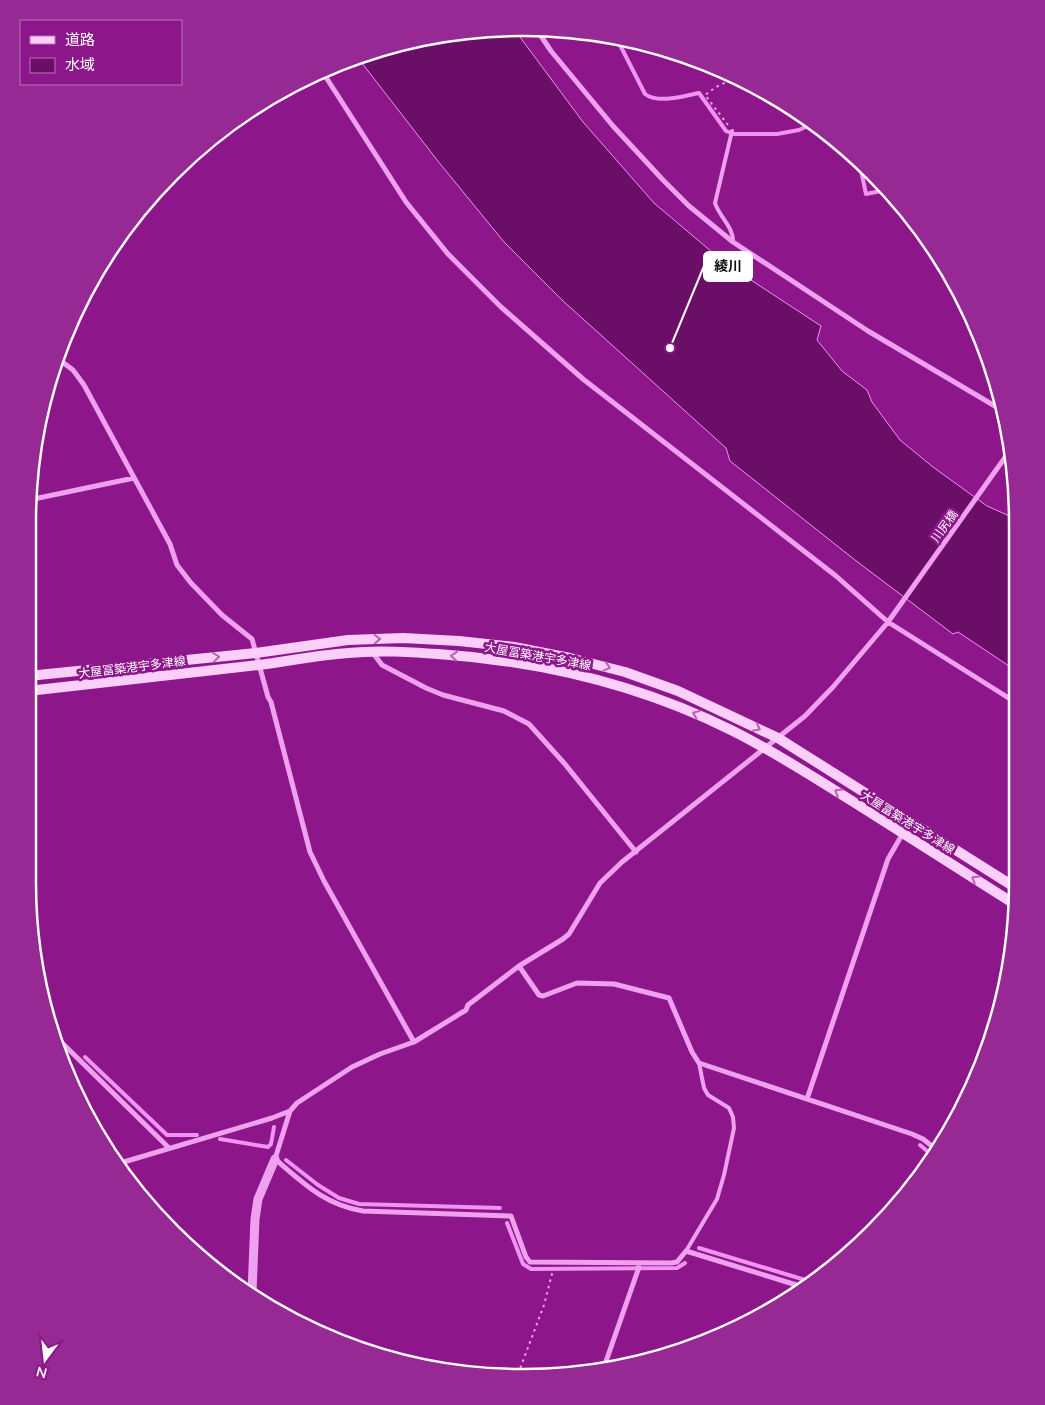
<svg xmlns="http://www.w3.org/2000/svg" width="1045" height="1405" font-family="Mulish,'Noto Sans JP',sans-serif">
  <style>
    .water { fill: #6a0e68; stroke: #f093f2 }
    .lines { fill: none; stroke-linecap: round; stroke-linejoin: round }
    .stream { stroke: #f093f2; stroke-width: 4 }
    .path { stroke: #efa1ef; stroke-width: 2; stroke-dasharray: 2.5 4; stroke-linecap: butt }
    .service { stroke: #efa1ef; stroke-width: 4 }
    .minor { stroke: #efa1ef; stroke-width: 5 }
    .tertiary { stroke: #efa1ef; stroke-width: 9 }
    .secondary { stroke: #fbcffa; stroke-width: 10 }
    .oneway { stroke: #b960b7 }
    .labels { text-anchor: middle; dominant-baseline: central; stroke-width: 5; stroke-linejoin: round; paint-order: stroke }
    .street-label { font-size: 12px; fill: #fff; stroke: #8d168b }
    .rim { fill: none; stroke: #fff; stroke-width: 2.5 }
    .leader { fill: none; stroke: #fff; stroke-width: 2 }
    .callout-dot { fill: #fff; stroke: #8d168b; stroke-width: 2 }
    .callout { fill: #fff; stroke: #fff; stroke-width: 2 }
    .callout-label { font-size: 14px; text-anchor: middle; font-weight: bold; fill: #111 }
  </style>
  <rect width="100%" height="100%" fill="#8d168b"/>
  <path class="water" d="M490,29H514L583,122L654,203L725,263L821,326L817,340L842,371L867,390L872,402L900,440L933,467L987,506L1014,518L1015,670L958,632L953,634L855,560L730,461L726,448L562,300L504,242L437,160L358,58L395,44Z"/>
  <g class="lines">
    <path class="stream" d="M617,39L645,94C658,104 684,96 699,93L726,131L734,134H777L799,130L812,124
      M859,161L866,194L886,190
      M85,1057L167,1135H197
      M220,1139L268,1147L271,1144L274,1127
      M920,1145L933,1156
      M286,1160L318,1185L339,1198L359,1204L500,1208
      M507,1223L523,1264L531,1269L677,1268L685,1263
      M699,1248L812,1282"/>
    <path class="path" d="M728,125L705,95L716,87L735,78
      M518,1374L544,1305L553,1270"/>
    <path class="service" d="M732,131L715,203C719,216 734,228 733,242
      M686,1251L717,1199L724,1175L734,1128L733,1117L729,1108L708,1095L704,1088L699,1063"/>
    <path class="minor" d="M537,30L551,51L613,126L663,180L689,206L733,242L868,331L1000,409
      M322,71L406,202L448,254L501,307L583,379L836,576L888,622L1015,702
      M57,358L73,370L84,385L170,544L177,565L191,583L222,615L252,639L268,697L271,702L310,852L324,881L414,1042
      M29,500L134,478
      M373,653L382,665L426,688L443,695L504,711L529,724L564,763L636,852
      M519,966L539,995L543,996L577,983L614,984L669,998L692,1052L699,1063L912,1134L923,1139L937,1150
      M54,1035L169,1148
      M807,1099L888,859L903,833
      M117,1164L272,1118L290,1111
      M803,1287L686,1251L677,1262L671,1263L530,1262L526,1257L511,1216L363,1211C325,1205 303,1183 275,1159L290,1111L297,1103L352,1067L380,1054L414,1042L466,1010L468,1005L519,966L563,939L569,934L600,883L622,862L805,716L833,687L888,622L1011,449
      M603,1370L638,1270L639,1263"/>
    <path class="tertiary" d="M252,1292L255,1219L258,1199L275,1159"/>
    <path class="secondary" d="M28,676L256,653L348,640L403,638L459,641L514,647L570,658L625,672L678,691L778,738L1016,888
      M28,691C105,682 182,674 259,665C289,661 318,655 348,653C378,650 408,652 438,654C540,661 641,685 733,731C777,753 818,780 860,806C912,839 964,872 1016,905"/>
  </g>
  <defs><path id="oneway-chevron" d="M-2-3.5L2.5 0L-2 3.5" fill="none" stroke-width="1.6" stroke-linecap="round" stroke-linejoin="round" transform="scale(1.25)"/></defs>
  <g class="oneway">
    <use href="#oneway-chevron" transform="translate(377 639) rotate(-2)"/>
    <use href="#oneway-chevron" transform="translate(454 656) rotate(-175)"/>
    <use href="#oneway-chevron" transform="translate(216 657) rotate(-6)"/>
    <use href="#oneway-chevron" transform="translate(607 667) rotate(15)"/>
    <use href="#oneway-chevron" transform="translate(696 714) rotate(-158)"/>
    <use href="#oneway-chevron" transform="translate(757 728) rotate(27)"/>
    <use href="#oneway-chevron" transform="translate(838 792) rotate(-148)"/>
    <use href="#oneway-chevron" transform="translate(975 879) rotate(-148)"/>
  </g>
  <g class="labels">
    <g class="street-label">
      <text transform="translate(944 526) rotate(-55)">川尻橋</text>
      <text transform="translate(538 656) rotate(10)">大屋冨築港宇多津線</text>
      <text transform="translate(132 667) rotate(-7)">大屋冨築港宇多津線</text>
      <text transform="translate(908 822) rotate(32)">大屋冨築港宇多津線</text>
    </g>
  </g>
  <path d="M0 0H1045V1405H0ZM522 36H523A486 486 0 0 1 1009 522V883A486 486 0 0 1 523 1369H522A486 486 0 0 1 36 883V522A486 486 0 0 1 522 36Z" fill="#962994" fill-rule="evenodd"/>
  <path class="rim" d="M522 36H523A486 486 0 0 1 1009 522V883A486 486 0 0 1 523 1369H522A486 486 0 0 1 36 883V522A486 486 0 0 1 522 36Z"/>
  <path class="leader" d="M670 348L704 266"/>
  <circle class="callout-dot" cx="670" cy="348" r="5"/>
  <rect class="callout" x="704" y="252" width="48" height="29" rx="5"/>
  <g class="callout-label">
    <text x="728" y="271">綾川</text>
  </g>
  <rect x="20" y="20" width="162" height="65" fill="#8d168b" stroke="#bb73b9"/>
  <rect x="30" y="36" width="25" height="8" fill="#fbcffa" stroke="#bb73b9"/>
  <text x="65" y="45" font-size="15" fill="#ffffff">道路</text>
  <rect x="30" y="58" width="25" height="15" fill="#6a0e68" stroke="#bb73b9"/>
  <text x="65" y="70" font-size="15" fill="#ffffff">水域</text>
  <g transform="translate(45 1360) rotate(195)" stroke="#8d168b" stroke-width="4" paint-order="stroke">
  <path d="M0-4L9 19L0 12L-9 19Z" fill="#ffffff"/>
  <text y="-8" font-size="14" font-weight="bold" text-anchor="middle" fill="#ffffff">N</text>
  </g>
</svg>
